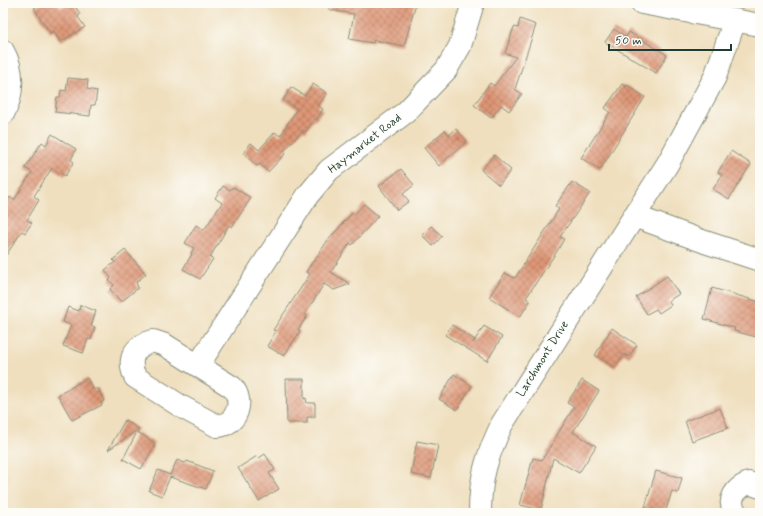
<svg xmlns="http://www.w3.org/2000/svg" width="763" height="516" font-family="Mynerve,sans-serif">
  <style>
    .building { fill: url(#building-cross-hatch) }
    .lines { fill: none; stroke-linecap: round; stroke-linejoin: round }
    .minor-casing { stroke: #878e79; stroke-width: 24 }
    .minor { stroke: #fff; stroke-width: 22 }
    .labels { text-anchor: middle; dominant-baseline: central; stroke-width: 3; stroke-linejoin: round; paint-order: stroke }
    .street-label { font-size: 12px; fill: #1f3d34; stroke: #fdfcf7 }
  </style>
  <defs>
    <pattern id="building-cross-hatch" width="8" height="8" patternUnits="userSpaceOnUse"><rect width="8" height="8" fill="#de9676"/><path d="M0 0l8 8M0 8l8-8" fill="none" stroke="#b37c62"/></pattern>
  </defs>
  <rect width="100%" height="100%" fill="#fdfcf7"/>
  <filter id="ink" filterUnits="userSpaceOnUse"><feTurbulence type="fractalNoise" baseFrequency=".025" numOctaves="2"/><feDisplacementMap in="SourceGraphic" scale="8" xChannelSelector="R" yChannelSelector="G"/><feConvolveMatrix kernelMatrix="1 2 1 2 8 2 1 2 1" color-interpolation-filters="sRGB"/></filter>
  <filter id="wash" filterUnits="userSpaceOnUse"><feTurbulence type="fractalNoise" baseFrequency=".012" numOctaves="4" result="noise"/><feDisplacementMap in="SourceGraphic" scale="16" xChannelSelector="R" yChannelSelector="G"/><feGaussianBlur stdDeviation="0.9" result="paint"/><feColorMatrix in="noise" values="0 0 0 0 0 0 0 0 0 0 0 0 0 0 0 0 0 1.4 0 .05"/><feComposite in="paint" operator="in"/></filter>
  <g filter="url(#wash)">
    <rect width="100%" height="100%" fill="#efdfbe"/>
    <g id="blocks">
      <path class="building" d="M42,3H58L61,8L69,3H73L80,14L78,17L85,27L60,42L54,31L50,33L34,8Z
        M329,3H416L404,46L374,40L373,43L349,39L354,14L329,10Z
        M520,19L536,25L515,89L522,94L509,111L501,105L491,118L474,105L490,83L494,86L516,57L505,53L514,27L518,28Z
        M614,29L626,37L629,32L667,55L656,73L605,42Z
        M68,78L88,80L87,89L97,91L95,105H91L90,116L55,112L57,97H60L61,90L66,91Z
        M313,84L327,93L318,106L323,109L316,120L314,119L306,132L303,130L284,151L286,153L268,172L260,164L257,166L243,153L251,143L259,150L275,132L280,136L297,109L283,100L291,87L305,96Z
        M622,84L626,87L627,85L645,97L600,170L581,158L610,112L605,108Z
        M456,129L467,141L439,166L424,148L445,130L449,135Z
        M52,134L76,149L71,160L74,162L65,176L52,168L34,196L39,200L27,220L32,223L25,233L22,231L3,260V207L10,197L14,200L32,172L25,168L42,142L46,145Z
        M731,151L751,164L729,199L713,189L722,175L718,172Z
        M494,155L511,170L499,185L481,170Z
        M401,169L414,185L403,194L409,201L397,210L379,186Z
        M572,182L590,193L560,237L564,239L559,248L526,298L530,301L520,317L489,297L505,273L515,278L559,209L555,206Z
        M223,186L230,190L233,187L251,198L232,227L229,225L213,252L210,258L213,259L200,279L183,269L192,254L191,253L194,248L185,243L196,225L204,230L222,203L215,198Z
        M364,204L378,216L352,245L350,243L331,272L350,284L334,290L324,284L305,314L307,316L298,330L300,331L284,356L267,346L276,331L273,330L310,274L306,272L313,261H314L328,240L352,213L355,214Z
        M431,226L442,236L433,246L422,235Z
        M125,250L146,274L136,282L138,288L121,302L110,289L114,285L109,280L111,278L105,270L115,262L113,260Z
        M667,276L679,294L668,301L671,305L659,313L656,309L647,314L636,297Z
        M712,288L760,302V338L734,331L735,328L704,319Z
        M80,305L96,311L91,326L95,327L91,340L88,339L83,353L63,346L71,325L63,322L68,307L79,311Z
        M452,325L475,340L473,343L484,326L502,337L487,361L445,335Z
        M612,328L637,345L629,357L624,354L615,368L595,355Z
        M454,374L472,386L457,410L439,399Z
        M87,378L94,390L98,388L104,401L101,403L102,405L72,420L58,395Z
        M286,379H304V399L306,398L307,403H315V417H307V423H287Z
        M582,380L599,391L573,432L596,446L579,473L553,458L541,510L520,505L533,458L542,460L574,407L567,403Z
        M720,408L728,428L692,441L685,421Z
        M125,420L139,429L108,450Z
        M137,432L154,442V447L141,469L123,459Z
        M417,441L438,445L431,478L411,474Z
        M265,454L275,470L269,473L279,489L259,501L238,468L257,456L259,458Z
        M177,460L185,463L187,461L213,471L206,489L170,477L162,496L149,491L158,470L170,475Z
        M656,471L682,478L678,493L672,491L665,513L645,507Z"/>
    </g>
  </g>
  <g filter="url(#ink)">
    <use href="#blocks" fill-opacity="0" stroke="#878e79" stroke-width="1"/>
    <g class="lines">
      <defs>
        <path id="minor" d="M642,3L760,25
          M3,51C14,70 14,94 3,114
          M634,216L705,242L760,260
          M153,341L165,345L232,387C245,401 237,425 217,426L182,407L135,377C127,359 134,346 153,341Z
          M199,364L308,195L329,170L406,112L446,70L460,46L473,3
          M480,513C480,477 487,456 502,424L668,163L715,77L735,20
          M736,513C726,500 736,488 749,483L760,487"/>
      </defs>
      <use href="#minor" class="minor-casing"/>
      <use href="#minor" class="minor"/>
    </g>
  </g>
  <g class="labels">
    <g class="street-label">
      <text transform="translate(365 144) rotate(-38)">Haymarket Road</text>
      <text transform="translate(543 359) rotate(-58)">Larchmont Drive</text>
    </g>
  </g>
  <rect width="763" height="516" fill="none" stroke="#fdfcf7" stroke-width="16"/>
  <path d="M609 44v6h122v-6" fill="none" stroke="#1f3d34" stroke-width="2"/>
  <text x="615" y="44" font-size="12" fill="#1f3d34" stroke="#fdfcf7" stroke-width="3" paint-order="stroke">50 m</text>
</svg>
